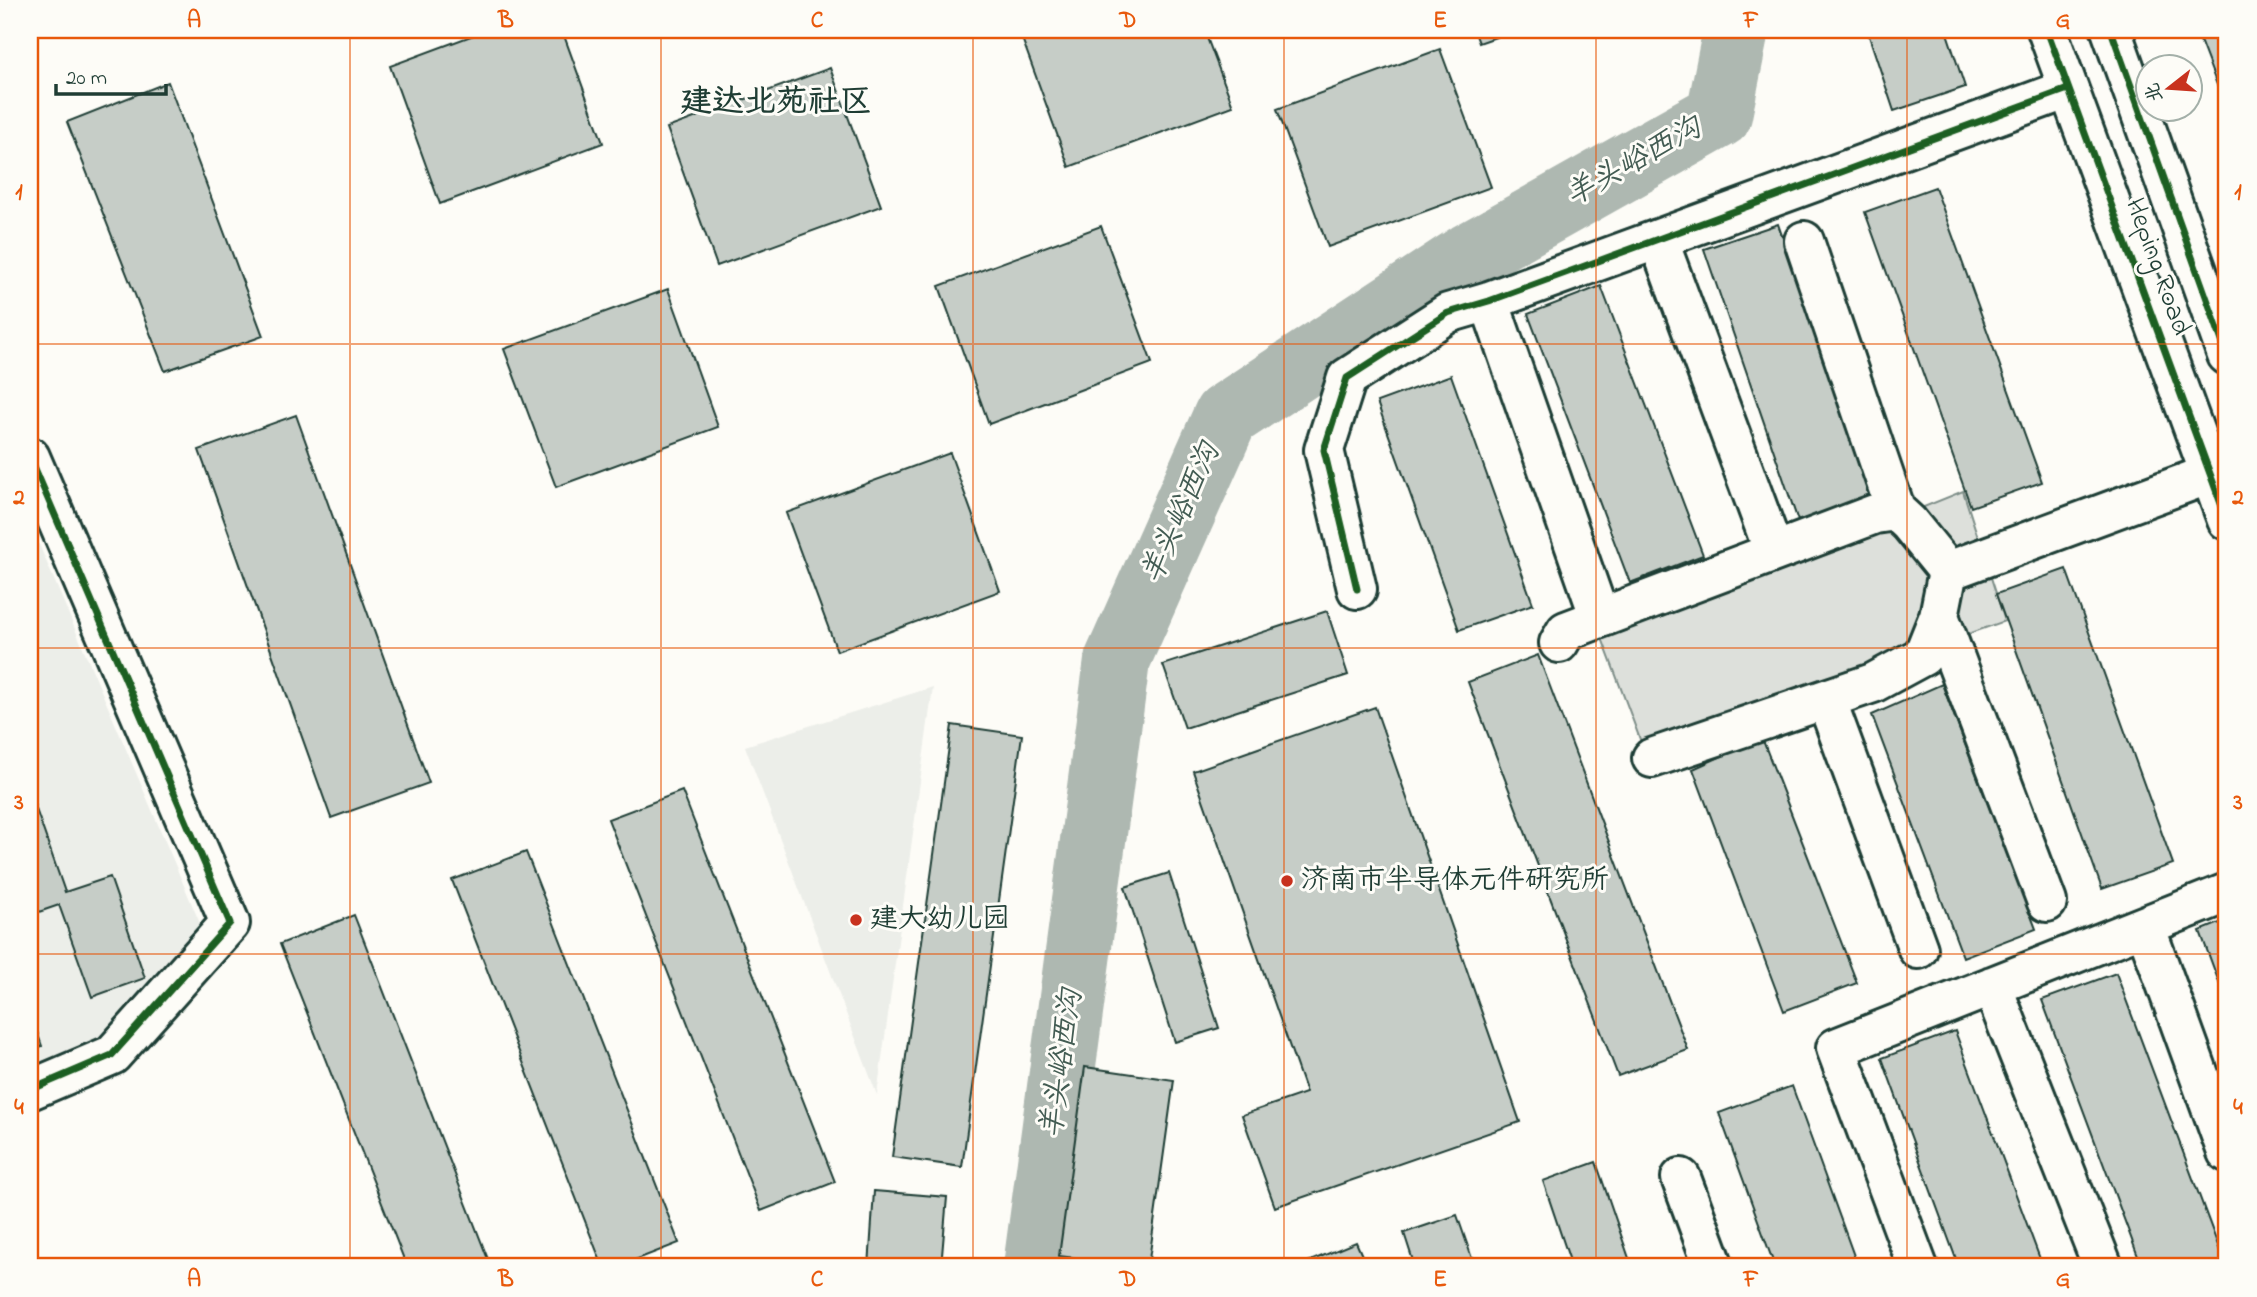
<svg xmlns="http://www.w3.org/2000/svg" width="2257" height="1297" font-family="'Indie Flower','LXGW WenKai TC',sans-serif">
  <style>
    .built { fill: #eceee9 }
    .green { fill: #dde0db; stroke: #7e8e88; stroke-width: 2 }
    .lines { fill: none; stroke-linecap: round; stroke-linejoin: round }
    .river { stroke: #aeb8b1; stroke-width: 66 }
    .building { fill: #c6cdc7; stroke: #1f3d34; stroke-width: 2 }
    .minor-casing { stroke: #1f3d34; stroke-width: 44 }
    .major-casing { stroke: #1f3d34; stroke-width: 44 }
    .minor { stroke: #fdfcf7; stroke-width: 38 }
    .major { stroke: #fdfcf7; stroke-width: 38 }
    .cycleway-casing { stroke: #fdfcf7; stroke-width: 11 }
    .cycleway { stroke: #1b5e20; stroke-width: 7 }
    .grid { fill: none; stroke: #e8590c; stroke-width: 2; stroke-opacity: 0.55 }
    .poi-dot { fill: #c8321e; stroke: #fdfcf7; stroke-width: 2.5 }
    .labels { text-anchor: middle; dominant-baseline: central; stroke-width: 6; stroke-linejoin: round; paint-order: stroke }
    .street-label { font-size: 28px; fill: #1f3d34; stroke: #fdfcf7 }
    .poi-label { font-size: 28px; fill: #1f3d34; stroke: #fdfcf7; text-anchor: start }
    .water-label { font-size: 30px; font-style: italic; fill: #435c53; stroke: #fdfcf7 }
    .quarter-label { font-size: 32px; font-weight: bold; fill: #1f3d34; stroke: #fdfcf7 }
    .neatline { fill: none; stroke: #e8590c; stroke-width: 2.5 }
    .grid-label { font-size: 23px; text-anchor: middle; font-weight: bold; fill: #e8590c }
  </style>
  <rect width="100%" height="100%" fill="#fdfcf7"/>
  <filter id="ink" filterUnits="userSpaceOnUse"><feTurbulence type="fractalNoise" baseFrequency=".0143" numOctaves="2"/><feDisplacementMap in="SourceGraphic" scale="14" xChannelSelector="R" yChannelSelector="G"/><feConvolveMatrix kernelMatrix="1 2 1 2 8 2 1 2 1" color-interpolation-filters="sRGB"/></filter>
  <g filter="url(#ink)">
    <path class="built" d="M30,523L202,928L95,1043L30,1072Z
      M933,687L877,1095L745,746Z"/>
    <path class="green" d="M1963,491L2005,621L1644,750L1602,638Z"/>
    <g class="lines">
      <path class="river" d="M1036,1267L1117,661L1226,416L1470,255L1719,115L1736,30"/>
    </g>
    <path class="building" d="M487,30H562L603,143L440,204L390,66Z
      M1019,30H1204L1233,106L1069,167Z
      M1474,30H1516L1479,43Z
      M1867,30H1946L1965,87L1894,111Z
      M2196,30H2227V111Z
      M1440,49L1491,187L1328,247L1277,109Z
      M830,68L881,206L717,266L667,128Z
      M168,82L263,336L165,371L67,122Z
      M1935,187L2042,482L1971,507L1865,212Z
      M1778,224L1872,496L1798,521L1704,249Z
      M1101,226L1152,363L989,424L939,286Z
      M1601,286L1703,555L1630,583L1528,314Z
      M668,289L718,427L556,487L504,349Z
      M1451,375L1533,604L1459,630L1377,402Z
      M296,415L429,783L331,818L199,450Z
      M950,453L1000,591L837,651L786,513Z
      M2066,569L2173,864L2102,889L1996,594Z
      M1327,611L1348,675L1185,728L1163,665Z
      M1538,655L1688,1050L1618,1076L1468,682Z
      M1942,684L2036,929L1963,957L1872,715Z
      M1375,707L1520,1122L1275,1207L1242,1115L1306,1093L1193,771Z
      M952,725L1022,735L962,1167L892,1157Z
      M1762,738L1857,983L1784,1011L1693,769Z
      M682,791L835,1182L761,1211L608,819Z
      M30,792L65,892L110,877L145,978L92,997L59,905L30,915Z
      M526,852L679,1243L617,1267H603L452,880Z
      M1169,873L1219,1028L1175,1042L1125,887Z
      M354,915L491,1267H407L280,944Z
      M2227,920V1004L2200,931Z
      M2116,973L2226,1267H2142L2042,1000Z
      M30,1012L42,1046L30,1050Z
      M1955,1031L2043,1267H1959L1882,1058Z
      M1085,1067L1174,1080L1148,1267L1059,1256Z
      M1792,1086L1858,1267H1775L1719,1113Z
      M1596,1162L1632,1267H1572L1543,1181Z
      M874,1191L947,1197L941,1267H869Z
      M1457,1215L1475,1267H1415L1404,1233Z
      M1356,1242L1367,1267H1296Z"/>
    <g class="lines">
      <defs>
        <path id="minor" d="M1658,239L1774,552
          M1804,241L1896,511
          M1489,301L1600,618
          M30,457L230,923L112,1055L30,1090
          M1357,589L1324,450L1347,378L1448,313L1489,301L2068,89
          M1939,616L2047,902
          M1559,643L1566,631L1875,514L1896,511L1909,523L1948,571L2210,474
          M1826,699L1918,949
          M1652,758L1873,683L1923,656L1939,616L1948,571
          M2145,926L2227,1152
          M1992,986L2103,1267
          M1681,1178L1714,1267
          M1918,1267L1836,1048L2227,893"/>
        <path id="major" d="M2047,30L2227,520
          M2111,30L2227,355"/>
      </defs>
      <use href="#minor" class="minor-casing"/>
      <use href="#major" class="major-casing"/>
      <use href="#minor" class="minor"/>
      <use href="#major" class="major"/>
      <defs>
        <path id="cycleway" d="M2047,30L2227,520
          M2111,30L2227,355
          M30,457L230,923L112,1055L30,1090
          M1357,589L1324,450L1347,378L1448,313L1489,301L2068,89"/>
      </defs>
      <use href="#cycleway" class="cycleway-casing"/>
      <use href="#cycleway" class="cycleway"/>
    </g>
  </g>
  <path class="grid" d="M350,30V1267M661,30V1267M973,30V1267M1284,30V1267M1596,30V1267M1907,30V1267M30,344H2227M30,648H2227M30,954H2227"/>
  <g class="poi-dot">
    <circle cx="1287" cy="881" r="7"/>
    <circle cx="856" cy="920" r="7"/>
  </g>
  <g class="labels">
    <g class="street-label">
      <text transform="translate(2157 267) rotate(70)">Heping Road</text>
    </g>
    <g class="poi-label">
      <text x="1301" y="881">济南市半导体元件研究所</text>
      <text x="870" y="920">建大幼儿园</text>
    </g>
    <g class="water-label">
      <text transform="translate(1634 163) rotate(-29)">羊头峪西沟</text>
      <text transform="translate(1182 514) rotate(-66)">羊头峪西沟</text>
      <text transform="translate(1063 1064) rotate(-82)">羊头峪西沟</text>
    </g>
    <g class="quarter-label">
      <text x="776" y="103">建达北苑社区</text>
    </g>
  </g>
  <rect width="2257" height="1297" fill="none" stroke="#fdfcf7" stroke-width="77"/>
  <g transform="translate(2169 88) rotate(253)"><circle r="33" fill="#fdfcf7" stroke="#a4b0a9" stroke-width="2"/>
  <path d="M0-5L12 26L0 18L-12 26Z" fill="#c8321e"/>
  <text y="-10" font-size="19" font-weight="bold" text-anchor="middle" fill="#1f3d34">北</text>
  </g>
  <path d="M56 84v10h110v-10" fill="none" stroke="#1f3d34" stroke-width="3.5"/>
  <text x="66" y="84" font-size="21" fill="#1f3d34" stroke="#fdfcf7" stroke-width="5" paint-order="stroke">20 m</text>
  <rect x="38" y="38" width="2180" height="1220" class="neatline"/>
  <g class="grid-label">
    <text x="194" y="27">A</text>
    <text x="506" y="27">B</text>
    <text x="817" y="27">C</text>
    <text x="1128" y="27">D</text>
    <text x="1440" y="27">E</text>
    <text x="1751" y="27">F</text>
    <text x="2063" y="27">G</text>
    <text x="19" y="199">1</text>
    <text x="2238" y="199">1</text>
    <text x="19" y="504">2</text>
    <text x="2238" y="504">2</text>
    <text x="19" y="809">3</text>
    <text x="2238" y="809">3</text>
    <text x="19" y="1114">4</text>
    <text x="2238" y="1114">4</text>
    <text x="194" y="1286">A</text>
    <text x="506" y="1286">B</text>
    <text x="817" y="1286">C</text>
    <text x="1128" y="1286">D</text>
    <text x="1440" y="1286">E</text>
    <text x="1751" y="1286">F</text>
    <text x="2063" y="1286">G</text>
  </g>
</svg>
